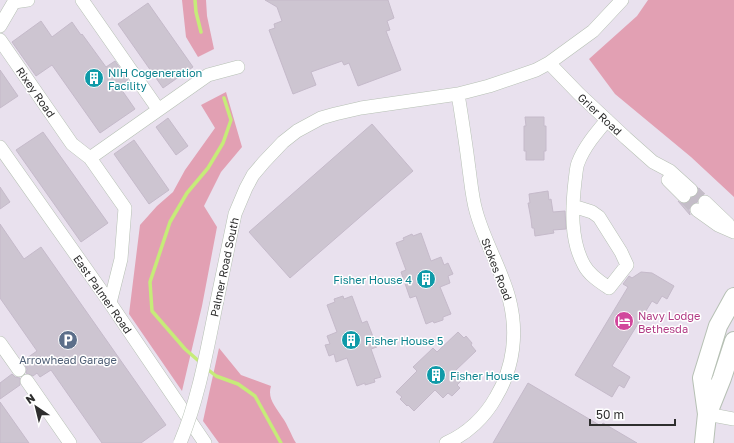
<svg xmlns="http://www.w3.org/2000/svg" width="734" height="443" font-family="'Golos Text',sans-serif">
  <style>
    .green { fill: #e2a0b3 }
    .lines { fill: none; stroke-linecap: round; stroke-linejoin: round }
    .stream { stroke: #c6ec79; stroke-width: 3.5 }
    .building { fill: #cdc5d1; stroke: #c5baca }
    .minor-tunnel { stroke: #c4bdc8; stroke-width: 13; stroke-dasharray: 13 6; stroke-linecap: butt }
    .minor-casing { stroke: #b6c0b4; stroke-width: 14 }
    .secondary-casing { stroke: #b6c0b4; stroke-width: 20 }
    .minor { stroke: #fff; stroke-width: 13 }
    .secondary { stroke: #fff; stroke-width: 18 }
    .minor-bridge-casing { stroke: #b6c0b4; stroke-width: 14; stroke-linecap: butt }
    .minor-bridge { stroke: #fff; stroke-width: 13 }
    .labels { text-anchor: middle; dominant-baseline: central; stroke-width: 3; stroke-linejoin: round; paint-order: stroke }
    .culture-label { font-size: 11px; fill: #0d838f; stroke: #fff; text-anchor: start }
    .street-label { font-size: 11px; fill: #2e2e2e; stroke: #fff }
    .hotel-label { font-size: 11px; fill: #b23c85; stroke: #fff; text-anchor: start }
    .service-label { font-size: 11px; fill: #4e5e75; stroke: #fff }
  </style>
  <rect width="100%" height="100%" fill="#e9e1ee"/>
  <path class="green" d="M182,0H206L207,16L214,49L198,57L186,37Z
    M648,0H734V197L691,157L615,94L589,59L637,16Z
    M226,92L242,147L221,172L204,206L217,227L202,306L182,391L129,314L140,225L157,206L173,192L185,170L215,128L201,105Z
    M219,348L241,375L271,386C267,399 276,407 282,417C288,425 291,435 296,443H219L203,421Z"/>
  <g class="lines">
    <path class="stream" d="M195,0L196,12L201,32
      M201,363L185,349L152,311L150,282L170,222L187,193L208,168L223,143L231,120L224,98
      M206,368L216,376L238,384L255,396L281,443"/>
  </g>
  <path class="building" d="M265,0H388L394,18L387,21L390,30L386,31L401,70L358,86L349,63L344,65L342,61L311,72L316,85L293,94L269,30L275,28L274,24L282,21L277,7Z
    M148,3L193,67L163,88L118,24Z
    M41,21L52,37L72,22L81,35L82,34L106,67L115,61L128,80L119,86L135,109L100,133L52,65L36,76L12,42Z
    M0,70L18,96L0,108Z
    M525,117H544V126H546V151H544V160H526V151H524V126H526Z
    M168,118L188,146L176,155L156,127Z
    M372,124L413,171L290,278L249,232Z
    M43,132L108,223L81,242L16,150Z
    M134,140L169,190L149,204L114,154Z
    M0,187L10,202L0,209Z
    M699,188L704,194L699,197L697,202L693,203L690,206L689,210L690,215L678,201L682,204L689,202L692,198L697,195Z
    M548,191L549,200L551,199L553,212L565,211L566,229L553,230L554,233L535,236L534,228H532L531,219L528,203H530L529,194Z
    M0,224L24,259L41,247L166,425L141,443H102L51,370L40,377L37,373L33,376L26,373L27,369L25,365L30,362L27,358L37,351L0,298Z
    M421,233L431,261L441,257L444,265L448,263L453,274L448,276L450,283L440,287L451,314L443,317V320L434,323L433,321L426,324L416,296L410,298L401,272L406,270L396,243L404,240L403,238L412,234L413,236Z
    M641,272L652,273L674,286L667,299L662,296L657,304L652,301L612,366L630,377L624,388L619,385L612,397L575,375L628,287L623,284L629,276L632,278Z
    M343,296L344,299L352,296L362,323L367,321L377,347L371,349L381,377L374,379L375,382L365,385V383L357,386L347,358L336,362L334,354L329,356L325,345L330,344L327,336L337,332L327,305L335,302L334,299Z
    M458,332L464,338L466,336L472,343L471,345L476,351L455,371L463,379L457,385L460,388L452,396L448,393L443,398L435,390L414,411L408,405L407,406L400,399L402,397L396,392L417,371L413,367L433,348L437,352Z
    M12,374L15,377L20,378V385L0,399V383Z
    M528,383L601,426L603,423L637,443H493Z
    M0,402L29,443H0Z"/>
  <g class="lines">
    <path class="minor-tunnel" d="M691,190L705,202
      M684,196L697,210"/>
    <defs>
      <path id="minor" d="M82,0L158,109
        M0,26L14,2L28,0
        M0,40L72,144L90,158L125,208L121,259L110,303
        M549,63L579,94L626,138L653,162L670,171L691,190
        M0,147L110,303L205,443
        M90,158L208,75L238,67
        M668,180L684,196
        M705,202L728,224
        M573,206L592,212L599,217L621,252L627,265L609,288C600,282 589,275 584,265C570,240 572,208 575,181C576,175 576,168 578,163C584,147 596,133 607,120
        M697,210L718,225L734,232
        M217,301L235,214L246,188L253,175L264,162L283,142L297,131L321,118L335,114L361,108L458,94L489,86L536,70L549,63L593,31L622,0
        M0,343L19,370
        M27,381L70,443
        M707,414L734,419
        M446,443C467,434 485,417 496,397C514,367 518,332 509,298C501,268 484,241 476,211C472,197 471,183 469,169C466,144 462,119 458,94"/>
      <path id="secondary" d="M708,413L722,378L734,341
        M704,443L707,414L702,378L718,326L734,297"/>
    </defs>
    <use href="#minor" class="minor-casing"/>
    <use href="#secondary" class="secondary-casing"/>
    <use href="#minor" class="minor"/>
    <use href="#secondary" class="secondary"/>
    <defs>
      <path id="minor-bridge" d="M180,443C199,398 207,349 217,301"/>
    </defs>
    <use href="#minor-bridge" class="minor-bridge-casing"/>
    <use href="#minor-bridge" class="minor-bridge"/>
  </g>
  <defs>
    <symbol id="building-disc" viewBox="-11 -11 22 22"><circle r="9.5" fill="#0f9aa8" stroke="#fff"/><path d="M-4-6H4V6H1V3H-1V6H-4ZM-2.5-4.3h1.7v1.8h-1.7ZM.8-4.3h1.7v1.8H.8ZM-2.5-1h1.7V.8h-1.7ZM.8-1h1.7V.8H.8Z" fill="#fff"/></symbol>
    <symbol id="hotel-disc" viewBox="-11 -11 22 22"><circle r="9.5" fill="#d1479c" stroke="#fff"/><path d="M-6-4.5h1.5V1H6V5H4.5V3h-9V5H-6ZM-4 0a1.8 1.8 0 1 1 3.6 0ZM.5 0V-2.5h3Q6-2.5 6 0Z" fill="#fff"/></symbol>
    <symbol id="parking-disc" viewBox="-11 -11 22 22"><circle r="9.5" fill="#5c6f8a" stroke="#fff"/><path d="M-3.5-5.5H1a3.5 3.5 0 0 1 0 7H-1V5.5H-3.5ZM-1-3.4V-.6H.8a1.4 1.4 0 0 0 0-2.8Z" fill="#fff"/></symbol>
  </defs>
  <g fill-rule="evenodd">
    <use href="#building-disc" x="83" y="67" width="22" height="22"/>
    <use href="#building-disc" x="415" y="268" width="22" height="22"/>
    <use href="#hotel-disc" x="613" y="310" width="22" height="22"/>
    <use href="#parking-disc" x="57" y="329" width="22" height="22"/>
    <use href="#building-disc" x="340" y="329" width="22" height="22"/>
    <use href="#building-disc" x="425" y="364" width="22" height="22"/>
  </g>
  <g class="labels">
    <g class="culture-label">
      <text x="108" y="72">NIH Cogeneration<tspan x="108" dy="13">Facility</tspan></text>
      <text x="412" y="279" text-anchor="end">Fisher House 4</text>
      <text x="365" y="340">Fisher House 5</text>
      <text x="450" y="375">Fisher House</text>
    </g>
    <g class="street-label">
      <text transform="translate(36 92) rotate(55)">Rixey Road</text>
      <text transform="translate(600 114) rotate(43)">Grier Road</text>
      <text transform="translate(224 267) rotate(-78)">Palmer Road South</text>
      <text transform="translate(497 269) rotate(69)">Stokes Road</text>
      <text transform="translate(103 294) rotate(55)">East Palmer Road</text>
    </g>
    <g class="hotel-label">
      <text x="638" y="315">Navy Lodge<tspan x="638" dy="13">Bethesda</tspan></text>
    </g>
    <g class="service-label">
      <text x="68" y="359">Arrowhead Garage</text>
    </g>
  </g>
  <g transform="translate(36 407) rotate(325)" stroke="#ffffff" stroke-width="3" paint-order="stroke">
  <path d="M0-3L7 15L0 10L-7 15Z" fill="#2e2e2e"/>
  <text y="-6" font-size="11" font-weight="bold" text-anchor="middle" fill="#2e2e2e">N</text>
  </g>
  <path d="M590 419v6h85v-6" fill="none" stroke="#2e2e2e" stroke-width="2"/>
  <text x="596" y="419" font-size="12" fill="#2e2e2e" stroke="#ffffff" stroke-width="3" paint-order="stroke">50 m</text>
</svg>
